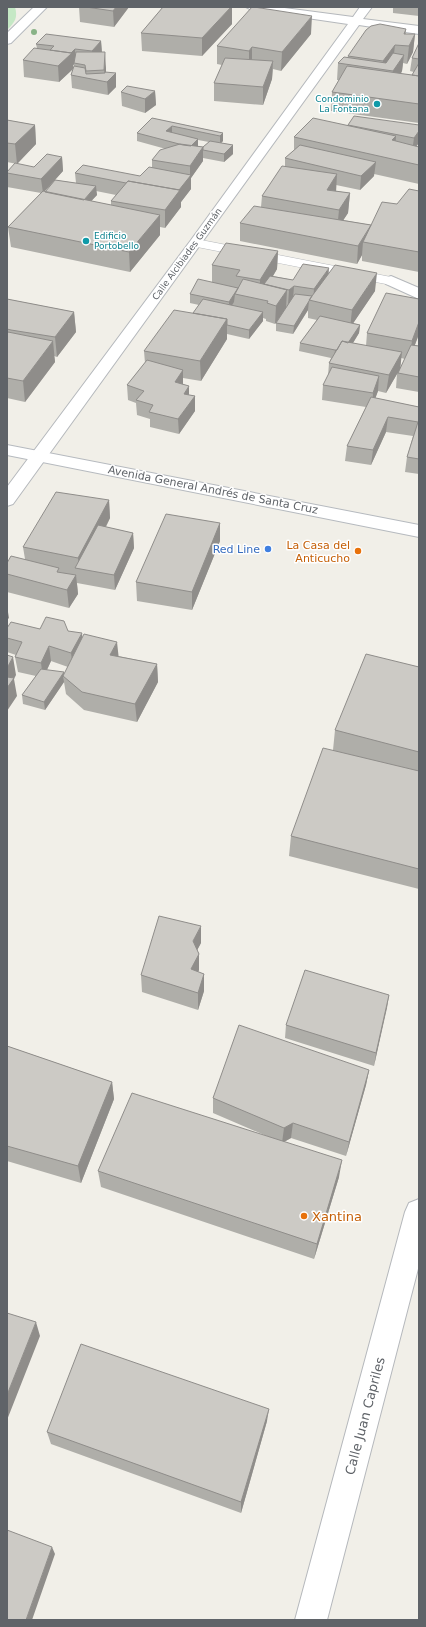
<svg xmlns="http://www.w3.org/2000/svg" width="426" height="1627" font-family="'DejaVu Sans',sans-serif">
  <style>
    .green { fill: #c5e8c5 }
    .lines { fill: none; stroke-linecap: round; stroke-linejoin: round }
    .lane-casing { stroke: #b5b8bc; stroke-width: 1 }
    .street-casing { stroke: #b5b8bc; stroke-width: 2 }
    .secondary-casing { stroke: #b6babf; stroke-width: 2 }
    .lane { fill: #fff; fill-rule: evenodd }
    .street { fill: #fff; fill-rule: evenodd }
    .secondary { fill: #fff; fill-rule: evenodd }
    .tree { fill: #89b387 }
    .wall { fill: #afaea9; fill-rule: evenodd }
    .shaded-wall { fill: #8f8d8a }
    .building { fill: #cccac5; stroke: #8f8d8a }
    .culture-dot { fill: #0f9aa8; stroke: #fff; stroke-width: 1.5 }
    .shop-dot { fill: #3f7fe0; stroke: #fff; stroke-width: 1.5 }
    .food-dot { fill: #e8710a; stroke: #fff; stroke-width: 1.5 }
    .labels { text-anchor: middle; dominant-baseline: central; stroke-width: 3; stroke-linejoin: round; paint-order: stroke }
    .far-culture-label { font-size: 9px; fill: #0d838f; stroke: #fff; text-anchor: end }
    .far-street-label { font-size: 9px; fill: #5f6368; stroke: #fff }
    .street-label { font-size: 11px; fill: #5f6368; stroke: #fff }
    .food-label { font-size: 11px; fill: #c56008; stroke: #fff; text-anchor: end }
    .shop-label { font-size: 11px; fill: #366cbe; stroke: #fff; text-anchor: end }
    .near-food-label { font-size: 13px; fill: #c56008; stroke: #fff; text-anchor: start }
    .near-street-label { font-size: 13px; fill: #5f6368; stroke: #fff }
  </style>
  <rect width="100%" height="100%" fill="#f1efe8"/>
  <path class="green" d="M7,7H15C18,18 15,22 7,30Z"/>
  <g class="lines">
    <defs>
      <path id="lane" d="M196,239L391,277L397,281L391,285L192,246L190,243Z"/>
      <path id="street" d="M246,7H277L353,17L360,7H372L363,19L419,26V34L359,25L13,504L7,506V487L191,240L348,24L252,10Z
        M391,276L419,288V299L386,284L383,281L386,278Z
        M419,1199V1265L327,1620H295L405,1212L409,1203Z"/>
      <path id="secondary" d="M34,7H47L11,43L7,44V33Z
        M7,445L419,525V537L7,455Z"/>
    </defs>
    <use href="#lane" class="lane-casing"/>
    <use href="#street" class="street-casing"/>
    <use href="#secondary" class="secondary-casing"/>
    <use href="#lane" class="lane"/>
    <use href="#street" class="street"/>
    <use href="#secondary" class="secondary"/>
  </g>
  <circle class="tree" cx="34" cy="32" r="3"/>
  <path class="wall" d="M79,7H129L114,27L80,22Z
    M163,7H232V24L202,56L142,51L141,33Z
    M393,7H419V16L393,13Z
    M406,29V34H415L413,52L407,64L403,63L402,71L401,74L412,75L414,72L410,71L412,58L419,43V123L331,111L332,92L339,80H337L338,63L347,58L348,56Z
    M311,34L281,71L273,69L272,79L263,105L214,101V83L222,65L217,64V46Z
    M101,41L102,52L106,69V72L116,87L108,95L72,88L71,75L74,66V64L73,66V69L59,82L24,77L23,60L37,48L36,44Z
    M155,91L156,105L145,113L122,106L121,92Z
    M152,118L223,133V141L221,143L233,145V154L224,162L203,158V161L191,178V189L181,202V207L165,228L160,227V235L130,272L11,247L8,227L41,193L7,187V172L34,167L62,157L63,171L55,180L76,183L75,173L140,176L152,168V160L166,149L137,141V133ZM198,140L209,142L203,147L198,146ZM54,181L45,192H44ZM96,191L116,195L111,201V205L91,201L97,195Z
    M7,120L35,125L36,144L17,164L7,162Z
    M348,125H419L416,146L419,147V184L374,174V176L360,190L336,185V191L350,193L348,213L343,220L371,225L397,204L419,191V272L362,261V255L357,264L240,241V223L261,207L262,196L285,166V158L294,150V137Z
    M278,251L277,269L273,276L293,280L328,274L375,291L353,323L360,325L359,333L353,343L366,346L367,333L419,299V334L415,345L419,346V392L396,388L397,374L386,393L378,391L375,398L419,407V474L405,472L407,457L413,436L386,432L371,465L345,461L347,446L366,407L322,400L323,385L328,376L329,363L331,358L299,351L300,343L317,320L308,318V310L293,334L276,331V323L275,324L266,321V319L263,318V321L249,339L227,334V339L201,381L183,378V384L189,395L195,396V411L179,434L150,427V419L137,415L136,403L128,400L127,385L145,363L144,351L193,313L199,305L190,303V294L212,282V265ZM401,358L405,359L400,368Z
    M7,299L74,312L76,332L57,357L54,356L55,362L25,402L7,398Z
    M109,500L110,518L106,527L133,533L134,548L115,590L77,583L78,594L69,608L7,592V563L25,559L23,547Z
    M220,523V541L192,610L137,601L136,582Z
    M7,628L40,629L68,631L118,656L157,664L158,682L137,722L84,710L66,694L64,682L45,710L23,704L22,695L36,676L18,672L15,657L16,655L7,652ZM51,661L68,667L64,675L47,670Z
    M419,667V889L289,856L291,836L333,750L335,730Z
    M201,943L197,950L199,954V970L198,972L204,974V991L198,1010L142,992L141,975Z
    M389,995L374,1066L285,1038L286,1025Z
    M7,1046L112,1082L114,1099L81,1183L7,1161Z
    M369,1070L366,1085L346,1156L291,1138L284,1142L339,1177L314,1259L101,1187L98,1171L269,1137L213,1113V1098Z
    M267,1421L241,1513L51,1444L47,1432Z"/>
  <path class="shaded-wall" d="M116,7H129L114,27L113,11Z
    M231,7H232V24L202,56V38Z
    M312,16L311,34L281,71L282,52Z
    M415,34L413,52L407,64L409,46Z
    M101,41L102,54L93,64L92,51Z
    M395,45L393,62L383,69V61Z
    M252,47V66L249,69V51Z
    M75,49L76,62L74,63V64L73,66V69L59,82L58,66Z
    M105,52L106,69V81L104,70Z
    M404,55L402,71L392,87L393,71Z
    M273,61L272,79L263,105V87Z
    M116,73V87L108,95L107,82Z
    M155,91L156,105L145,113V99Z
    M35,125L36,144L17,164L15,144Z
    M172,126V134L166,131Z
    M419,131V143L412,152L414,138Z
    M223,133V141L220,144V136Z
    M396,136L395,154L390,159L392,140Z
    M198,139V147L190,146Z
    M233,145V154L224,162V154Z
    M203,147V161L191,178V189L181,202V207L165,228V210L176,192L190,176V166Z
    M62,157L63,171L43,193L41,179Z
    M376,162L374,176L360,190L361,176Z
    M337,174L336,193L327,190Z
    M96,186L97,195L81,212V204Z
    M350,193L348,213L337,230L339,210Z
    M160,215V235L130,272L129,252Z
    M372,225L363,242L362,255L357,264L358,246Z
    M278,251L277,269L260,298V280Z
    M329,268L328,283L313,301L314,289Z
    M377,273L375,291L350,328L352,310Z
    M294,286L293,300L288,305L289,290Z
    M238,288L235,294L234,302L229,310V302Z
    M287,290L286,308L275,324L276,306Z
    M309,301L308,310L293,334L294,326Z
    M74,312L76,332L57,357L55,337Z
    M263,312V321L249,339V330Z
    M227,319V339L201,381L200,361Z
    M419,322V334L409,360L412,341Z
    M360,325L359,333L345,356L334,359L335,350Z
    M53,341L55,362L25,402L23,381Z
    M402,352L400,371L397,374L386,393L389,375Z
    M183,370V385L175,382Z
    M379,376L378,391L372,408L373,393Z
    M189,386V400L184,394Z
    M195,396V411L179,434L178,419Z
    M388,417L386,432L371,465L373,450Z
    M109,500L110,518L84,569H79L78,558Z
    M220,523V541L192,610V592Z
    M133,533L134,548L115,590L114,575Z
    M76,575L78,594L69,608L67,590Z
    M7,606L9,618L7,620Z
    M82,633L83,648L73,668L71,653Z
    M117,642L119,660L110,655Z
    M49,646L51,661L43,678L41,663Z
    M13,657L16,675L14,679L17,696L7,711V668Z
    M157,664L158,682L137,722L135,704Z
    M64,672V677L63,676L64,682L45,710L44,702Z
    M201,926V943L193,958V941Z
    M199,954V970L192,985L191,969Z
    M204,974V991L198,1010V993Z
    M389,995L387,1008L374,1066L376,1053Z
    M369,1070L366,1085L346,1156L349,1142Z
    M112,1082L114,1099L81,1183L78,1166Z
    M293,1123L291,1138L282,1143L284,1128Z
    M342,1160L339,1177L314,1259L317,1244Z
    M36,1322L40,1336L7,1420V1395Z
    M269,1409L267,1421L241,1513V1502Z
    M52,1547L55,1554L32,1620H26Z"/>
  <path class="building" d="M86,7H116L113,11Z
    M163,7H231L202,38L141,33Z
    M252,7H254L312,16L282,52L252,47L249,51L217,46Z
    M380,24L406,29L404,34H415L409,46L395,45L383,61L348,56L366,30L371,26Z
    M46,34L101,41L92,51L75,49L71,53L50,50L54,46L36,44Z
    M419,43V59L412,58Z
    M34,48L72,53L58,66L23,60Z
    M76,52H105L104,70L86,71L85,65L74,63Z
    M393,53L404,55L393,71L338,63L344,57L386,63Z
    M225,58L273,61L263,87L214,83Z
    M419,63V76L412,75Z
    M74,66L85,68L86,74L105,73V72L116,73L107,82L71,75Z
    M347,66L419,76V104L332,92Z
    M127,86L155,91L145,99L121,92Z
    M354,116L419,125V131L414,138L348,125Z
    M152,118L223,133L220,136L172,126L166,131L198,139L191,146L183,145L137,133Z
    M313,118L396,136L392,140L419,147V165L294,137Z
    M7,120L35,125L15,144L7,143Z
    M210,141L233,145L224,154L203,150V147Z
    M180,144L203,147L190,166L152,160L160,150Z
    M300,145L376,162L361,176L285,158Z
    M47,154L62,157L41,179L7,173V172L15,163L34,167Z
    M83,165L140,176L149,167L191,175L179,190L128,181L126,183L75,173Z
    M282,166L337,174L327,190L350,193L339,210L262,196Z
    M55,180L96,186L84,200L45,192Z
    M128,181L180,190L165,210L111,201Z
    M409,189L419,191V252L363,242L382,202L397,204Z
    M43,191L160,215L129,252L8,227Z
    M254,206L371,225L358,246L240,223Z
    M226,243L278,251L260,280L236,276L240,270L212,265Z
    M303,264L329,268L314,289L294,286L289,290L264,284L270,276L293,280Z
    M335,265L377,273L352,310L309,300Z
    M198,279L238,288L229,302L190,294Z
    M243,279L287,290L276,306L267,303L268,301L235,294Z
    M386,293L419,299V322L412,341L367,333Z
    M295,294L312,296L294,326L276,323Z
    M7,299L74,312L55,337L11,330L7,329Z
    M203,299L263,312L249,330L227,325V319L193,313Z
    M174,310L227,319L200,361L144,351Z
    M320,316L360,325L348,343L342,341L337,350H335L300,343Z
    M8,332L53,341L23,381L7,378V334Z
    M342,341L402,352L389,375L329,363Z
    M411,345L419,346V377L398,373Z
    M147,360L183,370L175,382L189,386L184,394L195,396L178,419L149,412L153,405L136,400L144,391L127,385Z
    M332,367L379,376L373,393L323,385Z
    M371,397L419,407V459L407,457L418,422L388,417L373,450L347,446Z
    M56,492L109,500L78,558L23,547Z
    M166,514L220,523L192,592L136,582Z
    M98,525L133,533L114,575L75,568Z
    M11,556L59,568L57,572L76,575L67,590L7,574V563Z
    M46,617L64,621L68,631L82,633L71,653L49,646L41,663L15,657L22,642L7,638V628L11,622L40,629Z
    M84,634L117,642L110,655L157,664L135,704L82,692L63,676Z
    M366,654L419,667V752L335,730Z
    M7,655L13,657L7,668Z
    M41,669L64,672L44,702L22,695Z
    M7,677L14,678L7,688Z
    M323,748L419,771V869L291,836Z
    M159,916L201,926L193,941L199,954L191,969L204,974L198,993L141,975Z
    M305,970L389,995L376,1053L286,1025Z
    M239,1025L369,1070L349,1142L293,1123L284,1128L213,1098Z
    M7,1046L112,1082L78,1166L7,1146Z
    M132,1093L342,1160L317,1244L98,1171Z
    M7,1313L36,1322L7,1395Z
    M81,1344L269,1409L241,1502L47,1432Z
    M7,1530L52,1547L26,1620H7Z"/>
  <g class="culture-dot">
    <circle cx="377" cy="104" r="4"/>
    <circle cx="86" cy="241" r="4"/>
  </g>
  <circle class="shop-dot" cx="268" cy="549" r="4"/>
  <g class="food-dot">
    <circle cx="358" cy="551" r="4"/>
    <circle cx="304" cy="1216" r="4"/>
  </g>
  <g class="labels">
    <g class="far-culture-label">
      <text x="369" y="99">Condominio<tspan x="369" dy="10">La Fontana</tspan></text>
      <text x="94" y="236" text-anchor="start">Edificio<tspan x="94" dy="10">Portobello</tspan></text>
    </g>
    <g class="far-street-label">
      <text transform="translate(187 254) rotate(-54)">Calle Alcibiades Guzmán</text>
    </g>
    <g class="street-label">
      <text transform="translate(213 490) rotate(11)">Avenida General Andrés de Santa Cruz</text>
    </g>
    <g class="food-label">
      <text x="350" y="545">La Casa del<tspan x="350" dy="13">Anticucho</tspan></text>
    </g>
    <g class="shop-label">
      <text x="260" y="549">Red Line</text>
    </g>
    <g class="near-food-label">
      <text x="312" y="1216">Xantina</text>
    </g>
    <g class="near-street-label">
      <text transform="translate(365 1416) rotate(-75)">Calle Juan Capriles</text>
    </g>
  </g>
  <rect width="426" height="1627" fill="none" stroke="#5f6368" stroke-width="16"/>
</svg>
